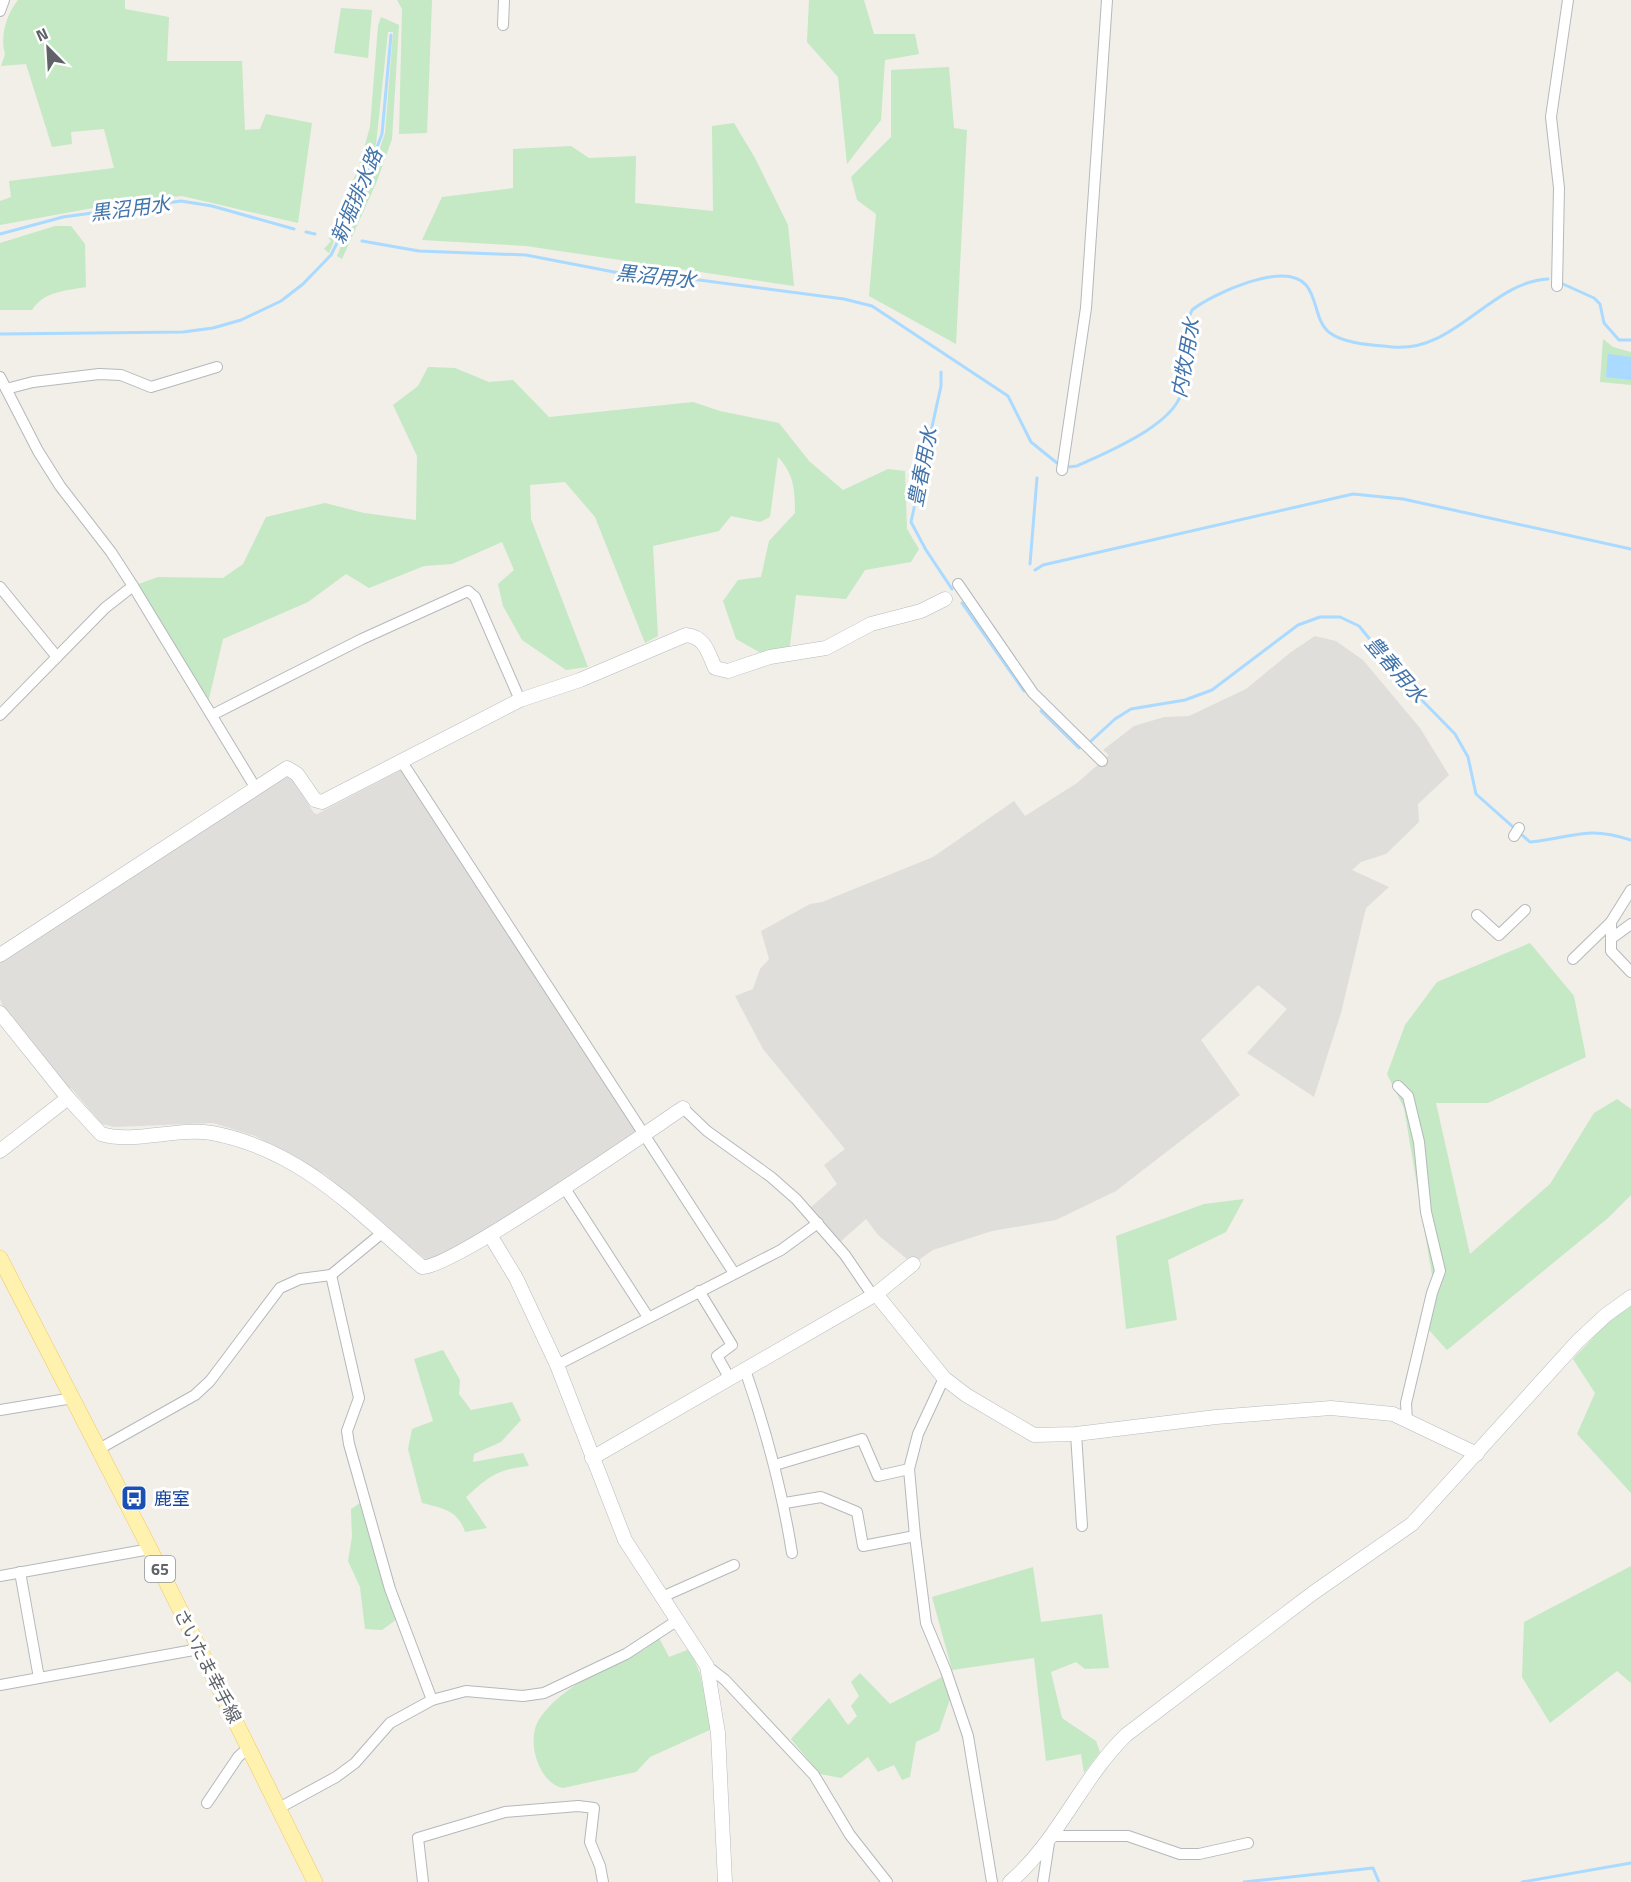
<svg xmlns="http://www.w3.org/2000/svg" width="1631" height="1882" font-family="'Titillium Web','Noto Sans JP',sans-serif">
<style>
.industrial{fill:#e0deda}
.green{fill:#c5e8c5}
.water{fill:#aadaff}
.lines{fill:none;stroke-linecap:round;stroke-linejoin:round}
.stream{stroke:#aadaff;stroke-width:3}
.street-casing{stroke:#b5b8bc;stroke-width:12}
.secondary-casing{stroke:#b6babf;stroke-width:15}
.primary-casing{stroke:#f2c960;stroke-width:16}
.street{stroke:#fff;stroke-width:10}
.secondary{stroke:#fff;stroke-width:14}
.primary{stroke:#fff2af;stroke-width:15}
.labels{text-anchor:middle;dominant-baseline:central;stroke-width:6;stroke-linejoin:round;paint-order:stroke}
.shield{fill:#fff;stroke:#8f9295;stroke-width:1.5}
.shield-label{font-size:16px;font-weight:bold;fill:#5f6368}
.transit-label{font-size:18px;fill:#164399;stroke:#fff;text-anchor:start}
.street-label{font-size:18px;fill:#5f6368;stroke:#fff}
.water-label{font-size:20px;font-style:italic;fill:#4174aa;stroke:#fff}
</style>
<rect width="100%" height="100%" fill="#f1efe8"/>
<!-- industrial -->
<g class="industrial">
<polygon points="1315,636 1336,641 1363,660 1420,728 1449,775 1418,804 1419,822 1386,854 1361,862 1352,870 1389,887 1366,908 1341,1013 1314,1097 1247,1053 1287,1009 1258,985 1201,1040 1240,1095 1116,1191 1056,1220 992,1231 933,1250 913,1264 878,1235 866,1219 839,1243 810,1208 837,1184 824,1165 845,1149 763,1049 735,996 753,989 760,969 769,959 761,931 810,904 822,902 933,857 1014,801 1025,816 1077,783 1109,755 1103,750 1134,726 1164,717 1189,716 1246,689 1291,652"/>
<polygon points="399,771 404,771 638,1133 499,1223 430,1262 410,1248 326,1175 255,1136 213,1123 114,1127 102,1124 71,1088 68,1088 3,1008 0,999 0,962 286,776 292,778 314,813 317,814"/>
</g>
<!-- green -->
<g class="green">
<path d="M18 0H125V9L169 17 167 61H242L245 130 260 129 266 114 312 123 298 223 182 196 126 202 0 225V201L11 197 9 181 114 168 104 129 71 132 72 144 52 147 26 64 1 66 5 54C0 36 6 15 18 0Z"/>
<polygon points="397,0 432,0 427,133 399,134 402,9"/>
<polygon points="809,0 864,0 874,34 915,34 919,54 885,60 881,120 847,164 838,77 807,42"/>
<polygon points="341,8 372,10 368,58 334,53"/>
<polygon points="381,17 399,25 392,139 377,181 342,259 337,256 372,172 385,133 393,32 388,32 376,144 329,253 324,249 331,241 329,239 358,169 370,127 378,26"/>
<polygon points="949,67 954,128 967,130 956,344 869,296 876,214 857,200 851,177 891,137 891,70"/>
<polygon points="734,123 755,158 788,225 794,286 526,246 422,240 442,197 513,188 513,149 571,146 589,158 636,156 635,203 713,211 712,126"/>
<path d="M55 226H71L85 244 86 287C65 291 44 291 32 310H0V243Z"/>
<polygon points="1603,339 1613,347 1631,352 1631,385 1600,382"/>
<path d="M428 367 455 368 489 382 513 380 549 417 693 402 720 411 779 423 809 461 843 490 888 469 905 471 907 529 919 549 911 562 865 570 846 599 796 595 789 654 759 652 736 639 723 601 738 580 761 577 769 541 795 513C795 490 794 474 778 457L770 517 760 522 731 516 719 531 653 546 658 636 645 643 595 517 565 482 530 485 531 519 588 667 566 670 522 640 503 606 498 584 514 570 502 542 452 564 424 566 369 588 346 574 308 602 223 639 207 707 133 586 158 577 223 578 243 564 266 517 325 503 364 513 416 520 417 456 393 405 418 386Z"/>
<polygon points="1530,943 1574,996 1586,1057 1488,1103 1436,1103 1470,1254 1550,1184 1594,1113 1617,1099 1631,1109 1631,1195 1608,1218 1447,1350 1428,1329 1434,1287 1404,1108 1387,1074 1405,1025 1437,982"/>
<polygon points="1244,1199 1226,1232 1168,1260 1177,1320 1126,1329 1116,1236 1204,1204"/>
<polygon points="1631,1306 1631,1493 1577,1434 1595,1393 1573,1359 1606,1324"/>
<path d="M443 1350 460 1380 459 1394 471 1410 512 1402 521 1420 501 1442 474 1454 473 1462 523 1453 529 1466C498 1469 489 1476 466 1497L487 1528 465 1532C458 1510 442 1508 422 1503L408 1449 412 1429 433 1421 414 1359Z"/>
<polygon points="360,1503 386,1595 397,1619 382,1630 365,1629 360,1587 348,1561 352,1537 351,1509"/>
<polygon points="1631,1566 1631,1683 1617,1671 1550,1723 1522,1677 1524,1622"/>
<polygon points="1033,1567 1041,1622 1102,1614 1109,1668 1085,1669 1076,1662 1051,1672 1062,1718 1096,1741 1100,1752 1084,1773 1081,1754 1046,1761 1034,1658 952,1670 932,1597"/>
<path d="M659 1638 669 1657 690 1649 700 1674 712 1729 650 1757 636 1772 563 1788C538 1783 525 1739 540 1718 550 1703 567 1690 582 1681 607 1665 637 1659 659 1638Z"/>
<polygon points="860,1673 890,1704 942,1677 950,1699 939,1731 916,1742 910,1777 902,1780 894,1765 878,1772 868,1757 841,1778 820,1774 791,1739 829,1698 848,1725 857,1716 851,1706 859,1696 851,1682"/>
</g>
<!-- water -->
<polygon class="water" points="1608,354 1631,357 1631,380 1606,377"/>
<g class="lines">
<!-- stream -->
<g class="stream">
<polyline points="306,232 315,234"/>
<polyline points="0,234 63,217 181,201 212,206 294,229"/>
<polyline points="362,241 419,251 526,255 640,277 684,278 844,299 872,306 1008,396 1031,442 1057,463"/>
<polyline points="1563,284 1594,298 1600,304 1604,323 1619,340 1631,340"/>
<polyline points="0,334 183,332 213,328 241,320 281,301 303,284 331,255 353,211 382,134 391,35"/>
<polyline points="941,372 941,386 911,522 926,550 952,589"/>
<path d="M1068 467 1077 466C1105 453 1180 423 1182 388 1184 363 1181 334 1192 310 1212 294 1285 260 1306 285 1318 299 1315 322 1330 333 1345 344 1374 345 1392 347 1455 353 1490 282 1548 279"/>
<polyline points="1030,564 1037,478"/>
<polyline points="1035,570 1043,565 1353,494 1403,499 1631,549"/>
<polyline points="962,603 1024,691"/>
<polyline points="1041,711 1079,748"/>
<path d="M1091 741 1115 719 1131 709 1185 700 1212 690 1298 625 1320 617H1340L1359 626 1410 688 1455 734 1468 757 1476 794 1530 842C1574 838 1585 825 1631 840"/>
<polyline points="1244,1882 1373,1868 1379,1882"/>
<polyline points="1522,1882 1631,1863"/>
</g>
<!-- street casing -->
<g class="street-casing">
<g id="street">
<polyline points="0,11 4,0"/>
<polyline points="503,25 504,0"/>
<polyline points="1557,286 1559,188 1551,117 1568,0"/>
<polyline points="0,377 38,451 60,486 111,552 133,586 255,787"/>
<polyline points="6,389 33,382 99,374 121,375 151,387 217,367"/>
<polyline points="1062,470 1086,308 1107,0"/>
<polyline points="958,584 1033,693 1102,761"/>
<polyline points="0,587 57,657"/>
<polyline points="0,715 105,608 133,586"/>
<polyline points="212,715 362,639 468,591 475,597 520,700"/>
<polyline points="402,762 734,1273"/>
<polyline points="1514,836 1519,828"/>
<polyline points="1631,890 1611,922 1611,951 1631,972"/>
<polyline points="1477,915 1499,935 1525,910"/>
<polyline points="1612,938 1631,924"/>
<polyline points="1573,959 1611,922"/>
<polyline points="1398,1086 1408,1096 1419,1142 1426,1212 1440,1271 1432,1293 1406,1403 1407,1421"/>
<polyline points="683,1108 707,1131 771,1177 796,1199 845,1255 873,1296"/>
<polyline points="564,1187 648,1317"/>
<polyline points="331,1275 359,1398 347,1431 349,1444 390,1589 432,1700"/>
<polyline points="699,1291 732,1345 717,1356 730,1379"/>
<polyline points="557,1365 781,1250 818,1223"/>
<path d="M745 1370C766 1430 782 1490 792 1553"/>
<polyline points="944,1378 918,1434 909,1469 915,1536 926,1623 946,1671 968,1736 992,1882"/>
<polyline points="0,1410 73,1398"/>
<polyline points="1076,1434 1082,1526"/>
<polyline points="99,1449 195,1395 210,1381 280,1288 300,1279 331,1275 382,1233"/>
<polyline points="775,1465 862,1439 878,1476 909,1469"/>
<polyline points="785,1503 821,1497 857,1512 863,1546 915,1536"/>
<polyline points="20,1572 39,1678"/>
<polyline points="0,1576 150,1549"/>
<polyline points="662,1597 734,1565"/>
<polyline points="707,1666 725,1680 814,1775 850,1835 887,1882"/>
<polyline points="0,1685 199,1649"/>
<polyline points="207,1803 238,1757 249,1747"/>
<polyline points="279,1808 336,1777 355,1763 390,1723 432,1700 466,1691 523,1696 544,1693 626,1654 678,1620"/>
<polyline points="423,1882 418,1838 505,1812 578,1806 594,1808 590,1842 600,1866 603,1882"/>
<polyline points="1043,1882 1050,1836 1128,1836 1180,1854 1199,1854 1248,1843"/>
</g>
</g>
<!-- secondary casing -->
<g class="secondary-casing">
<g id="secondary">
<path d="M0 955 287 768 297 774 315 800 322 802 520 700 580 680 686 635C705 637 708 652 715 668L728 671 770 657 826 648 871 624 921 611 945 599"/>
<path d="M0 1013 68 1098 101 1134C134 1144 177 1127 212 1133 302 1150 356 1211 422 1267 449 1270 647 1132 683 1108"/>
<polyline points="0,1151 68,1098"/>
<polyline points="490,1235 516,1278 557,1365 625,1540 707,1666 718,1733 725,1882"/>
<polyline points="876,1294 944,1378 966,1395 1034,1435 1076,1434 1216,1417 1331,1408 1393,1414 1477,1454"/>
<polyline points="592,1458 876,1294 913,1264"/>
<path d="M1010 1882C1058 1841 1081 1779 1126 1735L1313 1593 1412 1524 1578 1341 1606 1315 1631 1297"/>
</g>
</g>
<!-- primary casing -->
<g class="primary-casing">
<polyline id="primary" points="0,1258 150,1549 315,1882"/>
</g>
<!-- street -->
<use href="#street" class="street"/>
<!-- secondary -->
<use href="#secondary" class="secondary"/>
<!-- primary -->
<use href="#primary" class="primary"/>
</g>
<!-- icons -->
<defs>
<g id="bus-square" transform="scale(1.35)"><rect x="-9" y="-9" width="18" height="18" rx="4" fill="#1a4fb4" stroke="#fff"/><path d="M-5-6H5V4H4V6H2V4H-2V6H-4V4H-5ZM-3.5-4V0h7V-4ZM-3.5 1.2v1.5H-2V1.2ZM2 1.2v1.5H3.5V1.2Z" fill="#fff"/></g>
</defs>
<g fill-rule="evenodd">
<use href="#bus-square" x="134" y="1498"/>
</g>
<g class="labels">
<!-- shield labels -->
<rect class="shield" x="145" y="1556" width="30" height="26" rx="4.5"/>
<g class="shield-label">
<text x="160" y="1569">65</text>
</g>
<!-- transit labels -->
<g class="transit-label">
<text x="154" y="1498">鹿室</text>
</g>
<!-- street labels -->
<g class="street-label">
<text transform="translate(208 1666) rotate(63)">さいたま幸手線</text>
</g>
<!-- water labels -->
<g class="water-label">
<text transform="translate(356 196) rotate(-67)">新堀排水路</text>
<text transform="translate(130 208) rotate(-7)">黒沼用水</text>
<text transform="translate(656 276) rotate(6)">黒沼用水</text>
<text transform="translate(1185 358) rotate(-80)">内牧用水</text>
<text transform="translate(922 467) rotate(-79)">豊春用水</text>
<text transform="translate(1396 669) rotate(49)">豊春用水</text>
</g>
</g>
<!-- north arrow -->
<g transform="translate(48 48) rotate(336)" stroke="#ffffff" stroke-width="4.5" paint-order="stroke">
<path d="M0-4.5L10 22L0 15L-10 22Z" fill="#5f6368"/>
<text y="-9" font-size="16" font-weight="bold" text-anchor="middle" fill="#5f6368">N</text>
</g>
</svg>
